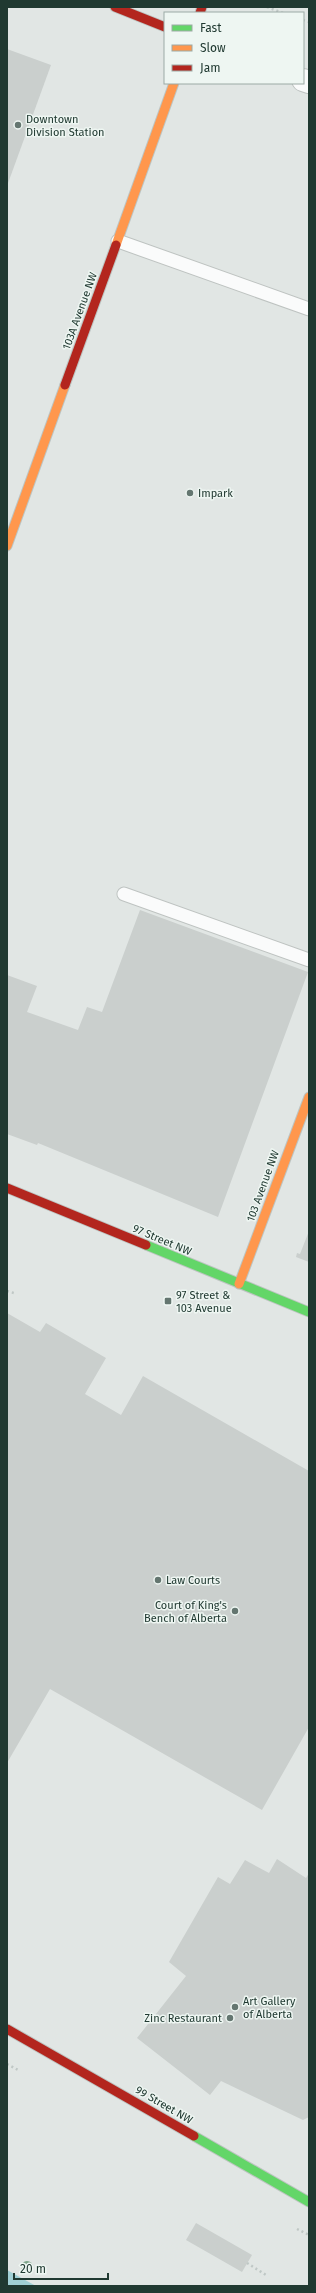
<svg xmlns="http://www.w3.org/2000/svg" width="316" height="2293" font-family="'Fira Sans',sans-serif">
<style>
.water{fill:#a1d0d5}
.building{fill:#cacfcd}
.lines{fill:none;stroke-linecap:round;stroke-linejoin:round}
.lane-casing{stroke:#bec3c1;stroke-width:15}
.street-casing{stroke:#bec3c1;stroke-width:24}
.fast-casing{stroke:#bdc4c1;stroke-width:11}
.slow-casing{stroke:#bdc4c1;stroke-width:11}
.jam-casing{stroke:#bdc4c1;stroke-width:11}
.path{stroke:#bfc7c5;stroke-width:2.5;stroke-dasharray:2 3;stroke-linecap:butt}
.lane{stroke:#fafbfb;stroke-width:13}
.street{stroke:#fafbfb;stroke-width:22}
.fast{stroke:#63d668;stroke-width:9}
.slow{stroke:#ff974d;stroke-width:9}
.jam{stroke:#b3261e;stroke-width:9}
.tree{fill:#7da48a}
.poi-dot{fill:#647670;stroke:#eef6f2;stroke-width:1.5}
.labels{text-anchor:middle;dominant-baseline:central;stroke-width:3;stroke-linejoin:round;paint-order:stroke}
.poi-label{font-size:11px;fill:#203931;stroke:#eef6f2;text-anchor:start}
.street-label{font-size:11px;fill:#203931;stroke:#eef6f2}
</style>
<rect width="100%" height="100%" fill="#e1e6e4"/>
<!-- water -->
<polygon class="water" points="7,2270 36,2286 7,2286"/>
<!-- building -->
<g class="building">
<polygon points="7,49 51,65 7,186"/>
<polygon points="140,910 308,972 218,1217 38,1143 37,1145 7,1134 7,975 37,986 27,1012 78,1030 87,1007 102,1012"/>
<polygon points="309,1231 309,1262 296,1257 297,1253 300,1254"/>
<polygon points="7,1313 40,1332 46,1323 106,1358 85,1394 121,1415 143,1376 309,1471 309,1727 262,1810 50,1689 7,1763"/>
<polygon points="277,1859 306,1878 309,1873 309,2117 303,2120 221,2081 210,2095 137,2038 186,1976 169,1962 218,1877 230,1884 245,1860 269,1873"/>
<polygon points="196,2223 252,2255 242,2272 186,2240"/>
</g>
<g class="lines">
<!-- lane casing -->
<g class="lane-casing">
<g id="lane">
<polyline points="118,241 309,309"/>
<polyline points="124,894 309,960"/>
</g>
</g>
<!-- street casing -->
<g class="street-casing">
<polyline id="street" points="303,80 309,82"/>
</g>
<!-- fast casing -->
<g class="fast-casing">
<g id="fast">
<polyline points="146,1245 309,1312"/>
<polyline points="194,2136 309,2202"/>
</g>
</g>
<!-- slow casing -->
<g class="slow-casing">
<g id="slow">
<polyline points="116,245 174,83"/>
<polyline points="7,546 65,385"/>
<polyline points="239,1284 309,1097"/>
</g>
</g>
<!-- jam casing -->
<g class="jam-casing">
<g id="jam">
<polyline points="115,7 165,27"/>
<polyline points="200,13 202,7"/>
<polyline points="65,385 116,245"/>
<polyline points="7,1188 146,1245"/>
<polyline points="7,2029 194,2136"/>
</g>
</g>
<!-- path -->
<g class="path">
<polyline points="267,7 283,13"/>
<polyline points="303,20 309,22"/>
<polyline points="7,1291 14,1293"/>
<polyline points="7,2064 20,2071"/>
<polyline points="297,2229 309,2235"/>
<polyline points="247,2263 266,2275"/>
</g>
<!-- lane -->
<use href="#lane" class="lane"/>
<!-- street -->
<use href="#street" class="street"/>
<!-- fast -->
<use href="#fast" class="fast"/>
<!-- slow -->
<use href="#slow" class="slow"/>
<!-- jam -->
<use href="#jam" class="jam"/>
</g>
<!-- trees -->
<circle class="tree" cx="27" cy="2267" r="6"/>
<!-- markers -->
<g class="poi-dot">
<circle cx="18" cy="125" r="4"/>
<circle cx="190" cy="493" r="4"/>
<rect x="164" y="1297" width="8" height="8" rx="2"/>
<circle cx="158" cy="1580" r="4"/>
<circle cx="235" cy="1611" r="4"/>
<circle cx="235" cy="2007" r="4"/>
<circle cx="230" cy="2018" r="4"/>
</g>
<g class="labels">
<!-- poi labels -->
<g class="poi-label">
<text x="26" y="119">Downtown<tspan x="26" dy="13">Division Station</tspan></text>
<text x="198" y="493">Impark</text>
<text x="176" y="1295">97 Street &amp;<tspan x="176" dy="13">103 Avenue</tspan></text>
<text x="166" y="1580">Law Courts</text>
<text x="227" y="1605" text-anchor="end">Court of King's<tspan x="227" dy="13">Bench of Alberta</tspan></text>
<text x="243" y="2001">Art Gallery<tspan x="243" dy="13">of Alberta</tspan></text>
<text x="222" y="2018" text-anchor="end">Zinc Restaurant</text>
</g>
<!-- street labels -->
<g class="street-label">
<text transform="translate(80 311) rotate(-70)">103A Avenue NW</text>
<text transform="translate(263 1186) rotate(-70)">103 Avenue NW</text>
<text transform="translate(162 1240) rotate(23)">97 Street NW</text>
<text transform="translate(164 2105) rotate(30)">99 Street NW</text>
</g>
</g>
<!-- border -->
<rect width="316" height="2293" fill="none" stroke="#203931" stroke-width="16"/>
<!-- legend -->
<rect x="164" y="12" width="140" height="72" fill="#eef6f2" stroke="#9caaa5"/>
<rect x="172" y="25" width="20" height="6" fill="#63d668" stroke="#9caaa5"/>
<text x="200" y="32" font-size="12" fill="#203931">Fast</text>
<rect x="172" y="45" width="20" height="6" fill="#ff974d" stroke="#9caaa5"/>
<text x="200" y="52" font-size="12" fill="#203931">Slow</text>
<rect x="172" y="65" width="20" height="6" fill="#b3261e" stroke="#9caaa5"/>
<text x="200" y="72" font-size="12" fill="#203931">Jam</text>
<!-- scale -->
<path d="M14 2273v6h94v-6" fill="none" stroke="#203931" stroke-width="2"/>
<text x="20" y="2273" font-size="12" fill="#203931" stroke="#eef6f2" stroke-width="3" paint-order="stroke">20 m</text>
</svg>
